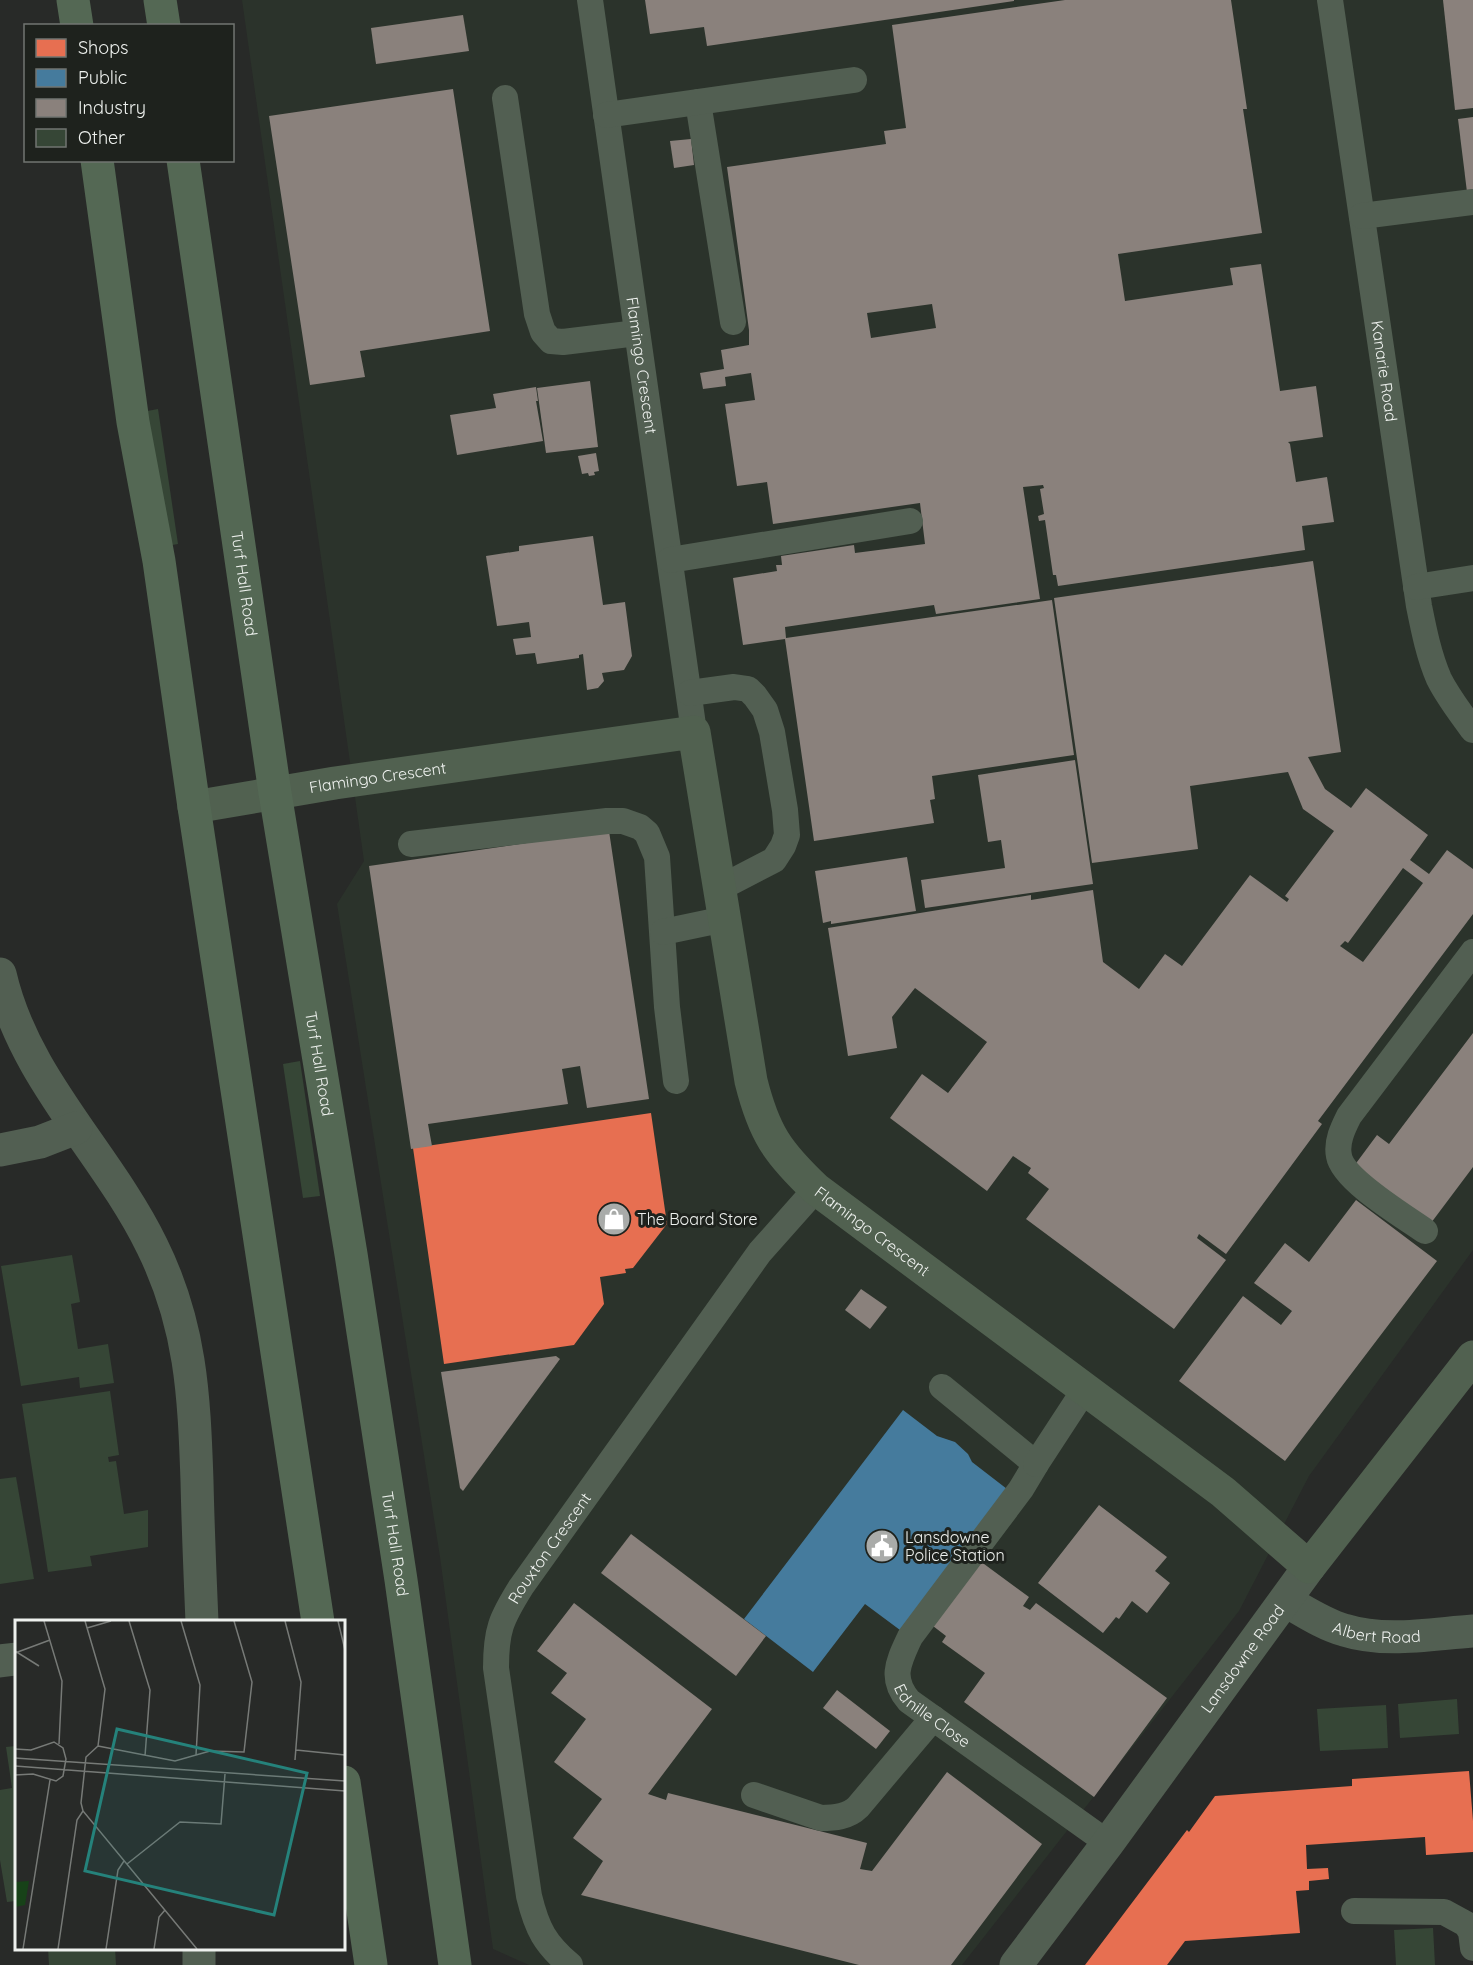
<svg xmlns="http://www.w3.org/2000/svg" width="1473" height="1965" font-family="Quicksand,sans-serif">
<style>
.built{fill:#2b332b}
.shops{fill:#e76f51}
.public{fill:#457b9d}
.industry{fill:#8a817c;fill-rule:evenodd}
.building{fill:#364636}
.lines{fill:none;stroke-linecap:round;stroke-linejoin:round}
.lane{stroke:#525f52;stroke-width:26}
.street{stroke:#525f52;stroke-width:33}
.secondary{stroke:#516150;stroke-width:33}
.primary{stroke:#546854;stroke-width:33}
.labels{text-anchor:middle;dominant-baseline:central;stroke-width:6;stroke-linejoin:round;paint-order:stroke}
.street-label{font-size:16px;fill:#eef1ee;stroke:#1e221d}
.poi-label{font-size:16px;fill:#eef1ee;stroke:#1e221d;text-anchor:start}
.inset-road{fill:none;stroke:#777a77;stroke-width:1.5}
.view{fill:#25827b;fill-opacity:0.15;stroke:#25827b;stroke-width:3}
.inset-edge{fill:none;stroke:#eef1ee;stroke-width:3}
</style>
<rect width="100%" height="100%" fill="#282a28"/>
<!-- built -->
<polygon class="built" points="242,0 1473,0 1473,1250 1309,1476 1239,1611 962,1965 529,1965 493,1949 440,1557 337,904 364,861"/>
<!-- shops -->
<g class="shops">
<polygon points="651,1113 667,1224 633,1268 625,1269 626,1273 600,1277 604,1304 574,1345 444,1364 413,1148"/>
<polygon points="1469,1771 1473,1821 1473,1852 1426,1855 1425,1837 1306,1845 1307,1869 1328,1868 1329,1879 1309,1881 1309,1890 1296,1891 1300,1933 1185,1941 1167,1965 1085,1965 1187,1830 1189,1832 1215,1796 1352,1786 1352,1779"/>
</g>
<!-- public -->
<polygon class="public" points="903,1410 937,1436 955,1442 968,1454 972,1462 1007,1489 900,1630 865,1604 813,1672 744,1619"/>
<!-- industry -->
<g class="industry">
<polygon points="645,0 1014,0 1014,1 707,46 704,27 650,34"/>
<path d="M1065 0H1231L1247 109H1243L1262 233 1118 254 1125 301 1233 285 1230 268 1261 264 1280 391 1316 386 1323 437 1288 442 1290 444 1296 482 1327 477 1334 522 1302 526 1305 550 1058 586 1056 575H1053L1045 520 1039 521 1038 516 1044 514 1040 489 1044 488 1043 485 1023 487 1040 599 936 614 934 605 785 627 786 638 1052 600 1074 755 932 776 935 799 930 800 934 823 814 841 785 639 743 645 733 578 777 571 776 565H782L781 556 854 545 855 553 925 544 920 503 773 524 767 482 737 486 725 404 755 400 751 373 725 377 726 386 703 389 700 373 724 369 721 350 749 345V330L727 167 886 144 884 131 906 128 892 25ZM932 304 936 328 871 338 867 313Z"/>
<polygon points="1443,0 1473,0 1473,108 1455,110"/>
<polygon points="463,15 469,51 376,64 371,28"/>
<polygon points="453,89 490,331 360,351 365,377 310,385 269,116"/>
<polygon points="1473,117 1473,191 1467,192 1458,119"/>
<polygon points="691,139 694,165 674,168 670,141"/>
<polygon points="590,381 598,447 546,453 537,388"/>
<polygon points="536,387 538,401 536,401 543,441 457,455 450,415 496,408 493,394"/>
<polygon points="596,453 599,471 594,472 595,475 589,476 588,473 582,474 578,456"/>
<polygon points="593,536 603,605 625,602 632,656 624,670 602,673 604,681 598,688 587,690 583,654 579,655 579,658 537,664 535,653 516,655 513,639 531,637 529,622 497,626 486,556 519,551 519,546"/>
<path d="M1313 561 1341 752 1308 757 1325 789 1351 808 1366 788 1428 835 1410 860 1429 874 1447 850 1473 869V914L1318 1121 1322 1124 1226 1254 1199 1234 1197 1238 1226 1260 1174 1329 1026 1219 1049 1189 1028 1173 1031 1168 1013 1156 987 1191 890 1118 922 1074 948 1093 987 1042 915 988 892 1017 897 1048 848 1056 828 928 1031 895V900L1093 890 1103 962 1139 989 1165 954 1182 966 1250 875 1287 902 1289 899 1285 896 1334 831 1303 809 1288 772 1190 786 1198 849 1092 863 1054 598ZM1403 868 1423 883 1363 962 1340 946 1345 941 1348 943Z"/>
<polygon points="1075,760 1093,884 925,908 921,880 1005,868 1001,840 988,842 978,775"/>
<polygon points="609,831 649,1099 587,1108 580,1066 562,1069 568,1104 428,1124 432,1146 411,1149 369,866"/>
<polygon points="907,857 916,911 831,924 831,921 823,923 815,871"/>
<polygon points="1473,1033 1473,1167 1431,1223 1354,1166 1377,1135 1389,1144"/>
<polygon points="1356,1200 1437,1261 1285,1461 1179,1381 1243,1296 1281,1325 1292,1311 1254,1283 1285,1243 1309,1262"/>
<polygon points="861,1289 887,1307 870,1329 845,1310"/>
<polygon points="556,1356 560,1359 463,1491 460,1488 441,1372"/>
<polygon points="1099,1505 1167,1557 1155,1571 1170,1583 1147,1613 1132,1601 1119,1619 1116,1617 1103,1633 1038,1583"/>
<polygon points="631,1534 766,1636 736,1676 601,1573"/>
<polygon points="980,1561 1029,1597 1023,1606 1030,1610 1036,1603 1167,1698 1094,1797 964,1702 985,1673 942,1642 946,1636 933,1626"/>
<polygon points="574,1603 712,1709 648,1794 666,1800 668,1793 867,1843 860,1869 872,1871 947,1772 1042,1844 951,1965 859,1965 581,1895 603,1861 573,1838 602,1799 554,1762 586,1719 551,1693 567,1673 537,1651"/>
<polygon points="837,1690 890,1731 876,1749 823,1708"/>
</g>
<!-- building -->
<g class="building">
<polygon points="158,409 178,544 161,547 142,412"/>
<polygon points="300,1061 320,1196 303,1198 283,1064"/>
<polygon points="72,1255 80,1302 71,1304 78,1349 108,1344 114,1383 80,1388 79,1377 21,1386 1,1266"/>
<polygon points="110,1391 119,1455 108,1457 109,1462 116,1461 124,1514 148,1510 148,1547 90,1556 92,1566 48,1572 22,1404"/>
<polygon points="16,1477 34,1579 0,1584 0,1479"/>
<polygon points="1457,1699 1459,1734 1400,1738 1398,1704"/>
<polygon points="1386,1705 1388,1748 1320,1751 1317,1709"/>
<polygon points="16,1746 16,1901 7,1902 0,1860 0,1790 12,1788 6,1747"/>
<polygon points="1433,1928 1435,1965 1396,1965 1394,1930"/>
<polygon points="48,1948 115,1948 116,1965 49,1965"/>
</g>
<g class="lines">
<!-- lane -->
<g class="lane">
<path id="s1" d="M590 0 694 732"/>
<path id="s2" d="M1330 0 1419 606C1424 631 1429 656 1439 679 1448 697 1461 714 1473 730"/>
<polyline points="505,98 537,314 543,332 551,341 563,342 637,333"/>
<polyline points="698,102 733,322"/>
<polyline points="606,115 854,80"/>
<polyline points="1362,216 1473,202"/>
<polyline points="670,560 910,521"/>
<polyline points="1416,587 1473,578"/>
<polyline points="690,693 734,687 748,689 755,696 765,710 772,732 785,810 787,835 783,846 774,860 720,888"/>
<polyline points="411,844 607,821 623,821 640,827 647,833 657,857 667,1007 676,1081"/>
<polyline points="663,932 725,919"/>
<path d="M1425 1231C1404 1216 1343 1180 1339 1156 1336 1142 1343 1128 1349 1116L1473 952"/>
<path id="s3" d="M942 1387 1036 1464 1021 1489 910 1637C899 1661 889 1678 909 1701L1108 1843"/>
<polyline points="1036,1464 1085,1389"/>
<path d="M754 1795 821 1818C834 1818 848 1817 858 1807L933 1718"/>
<polyline points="1354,1911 1444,1912 1466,1924 1471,1932 1473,1948"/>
<path id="s4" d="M570 1965C545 1944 537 1929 529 1896L496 1668C496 1630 501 1619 521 1587L760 1252 816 1189"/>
</g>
<!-- street -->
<g class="street">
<path d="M0 974C24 1079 106 1152 152 1246 191 1325 194 1394 197 1481 198 1528 200 1575 202 1622"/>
<polyline points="0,1150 40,1142 76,1128"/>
<path id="s5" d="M1286 1601C1304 1611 1323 1624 1344 1630 1385 1643 1431 1634 1473 1631"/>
<polyline points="0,1661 16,1659"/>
<polyline points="199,1965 199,1948"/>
<path id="s6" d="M1016 1965 1108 1843 1309 1567"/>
</g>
<!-- secondary -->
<path class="secondary" id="s7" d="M194 807 335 783 694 732 751 1081C764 1133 777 1152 816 1189L1223 1492 1309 1567 1473 1357"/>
<!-- primary -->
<g class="primary">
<polyline points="73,0 77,26"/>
<polyline points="160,0 164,26"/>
<polyline points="97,160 133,422 159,561 194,807 318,1622"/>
<path id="s8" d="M183 160 275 793 351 1254 401 1580 455 1965"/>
<polyline points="344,1782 371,1965"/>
</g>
</g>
<!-- icons -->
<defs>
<g id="shop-disc" transform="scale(1.725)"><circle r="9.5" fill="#a9aba9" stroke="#1e221d"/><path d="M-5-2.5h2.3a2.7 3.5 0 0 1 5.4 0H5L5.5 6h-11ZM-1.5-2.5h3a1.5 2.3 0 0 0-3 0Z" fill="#fff"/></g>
<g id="civic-disc" transform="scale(1.725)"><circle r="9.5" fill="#a9aba9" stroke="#1e221d"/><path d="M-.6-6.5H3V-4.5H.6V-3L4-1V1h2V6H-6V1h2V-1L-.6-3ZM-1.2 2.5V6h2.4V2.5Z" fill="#fff"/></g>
</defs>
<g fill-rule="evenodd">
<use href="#shop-disc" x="614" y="1219"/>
<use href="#civic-disc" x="882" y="1546"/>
</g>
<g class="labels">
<!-- street labels -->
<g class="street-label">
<text stroke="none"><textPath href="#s1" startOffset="369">Flamingo Crescent</textPath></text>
<text stroke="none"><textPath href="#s2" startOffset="375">Kanarie Road</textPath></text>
<text stroke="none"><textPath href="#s8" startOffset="428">Turf Hall Road</textPath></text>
<text stroke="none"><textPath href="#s7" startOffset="186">Flamingo Crescent</textPath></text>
<text stroke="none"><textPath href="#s8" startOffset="914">Turf Hall Road</textPath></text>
<text stroke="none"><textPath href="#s7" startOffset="1058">Flamingo Crescent</textPath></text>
<text stroke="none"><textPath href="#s8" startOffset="1400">Turf Hall Road</textPath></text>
<text stroke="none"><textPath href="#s4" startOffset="447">Rouxton Crescent</textPath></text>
<text stroke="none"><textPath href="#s5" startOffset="98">Albert Road</textPath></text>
<text stroke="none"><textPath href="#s6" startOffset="381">Lansdowne Road</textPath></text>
<text stroke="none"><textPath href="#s3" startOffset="432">Ednille Close</textPath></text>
</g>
<!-- poi labels -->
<g class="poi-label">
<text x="637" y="1219">The Board Store</text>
<text x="905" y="1537">Lansdowne<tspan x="905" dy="18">Police Station</tspan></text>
</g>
</g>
<!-- overview -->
<g transform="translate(15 1620)">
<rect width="330" height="330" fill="#282a28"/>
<path d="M14 261 10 285 0 287V262Z" fill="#174218"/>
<path class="inset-road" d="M29 1 47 61 44 124M70 1 90 69 83 126M114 1 135 70 130 136M166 1 185 65 181 135M270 1 286 62 280 140M323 1 330 30M72 8 96 1M0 31 24 46M0 33 35 20M83 126 160 141 195 131 229 132 237 62 219 1M83 126 71 137 66 183 68 191 182 329M0 129 16 130 39 122 48 128 51 139 48 156 41 161 18 154 0 155M281 130 330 135M0 138 330 161M0 146 330 171M112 244 165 202 206 204 210 154M8 329 35 160M43 329 62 200 68 191M91 329 103 250 109 241M139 329 144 297 150 290"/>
<path class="view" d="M102 109 292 153 259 295 70 251Z"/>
<rect width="330" height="330" class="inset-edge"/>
</g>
<!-- legend -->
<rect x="24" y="24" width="210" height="138" fill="#1e221d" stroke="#717571" stroke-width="1.5"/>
<rect x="36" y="39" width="30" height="18" fill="#e76f51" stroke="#717571" stroke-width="1.5"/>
<text x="78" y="54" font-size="18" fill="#eef1ee">Shops</text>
<rect x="36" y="69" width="30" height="18" fill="#457b9d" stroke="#717571" stroke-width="1.5"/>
<text x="78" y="84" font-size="18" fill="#eef1ee">Public</text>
<rect x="36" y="99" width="30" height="18" fill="#8a817c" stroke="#717571" stroke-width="1.5"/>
<text x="78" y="114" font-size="18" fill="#eef1ee">Industry</text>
<rect x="36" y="129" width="30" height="18" fill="#364636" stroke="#717571" stroke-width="1.5"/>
<text x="78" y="144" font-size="18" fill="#eef1ee">Other</text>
</svg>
